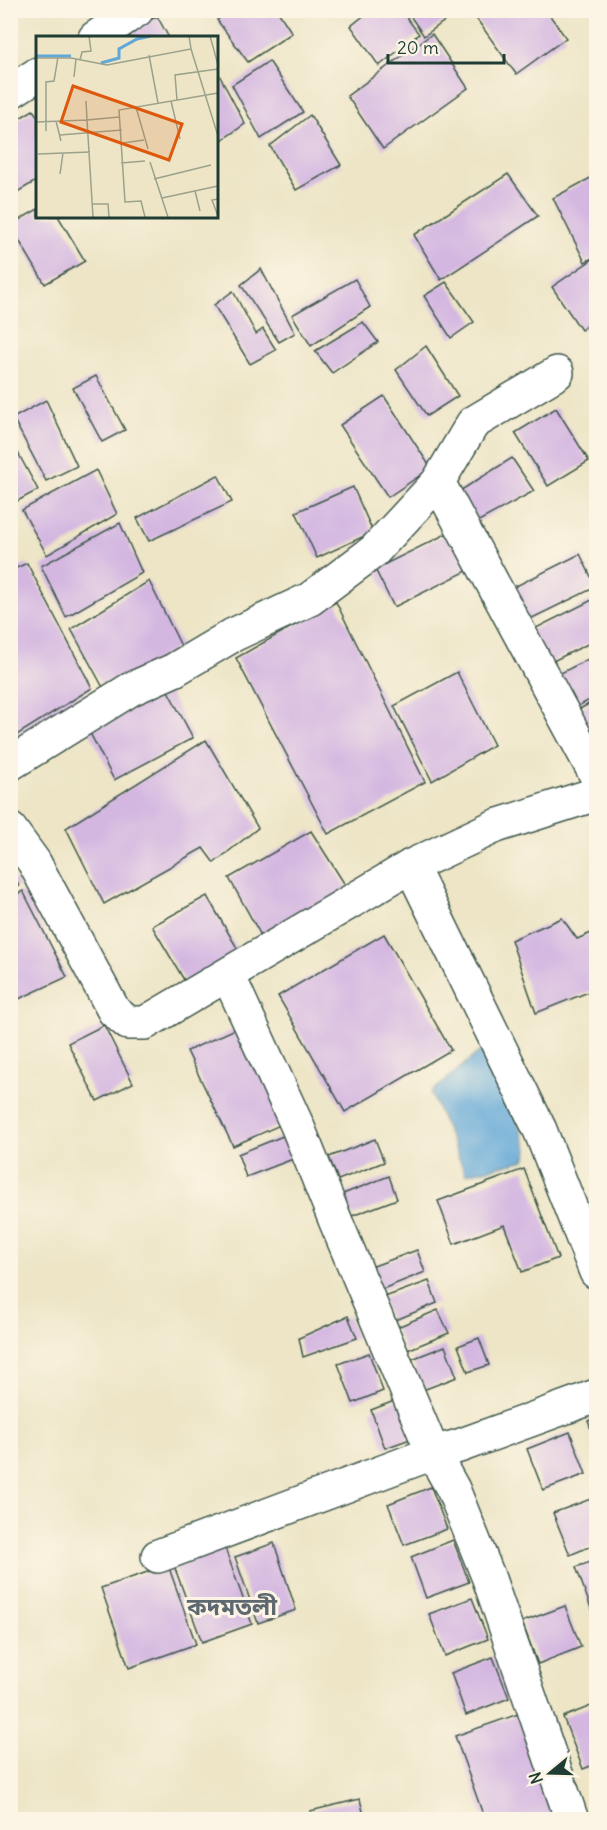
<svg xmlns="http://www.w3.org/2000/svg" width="607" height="1830" font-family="Delius,'Noto Sans Bengali',sans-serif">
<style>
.water{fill:#61a7d7;stroke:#407286;stroke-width:1.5}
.building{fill:#d4b7e1}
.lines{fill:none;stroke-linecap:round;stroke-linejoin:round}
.minor-casing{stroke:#3e564a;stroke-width:36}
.minor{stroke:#fff;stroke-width:33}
.labels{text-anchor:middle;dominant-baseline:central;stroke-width:6;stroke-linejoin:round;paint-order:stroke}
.district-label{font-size:24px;font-weight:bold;fill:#5e6871;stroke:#fcf5e5}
.inset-river{fill:none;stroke:#61a7d7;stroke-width:3}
.inset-road{fill:none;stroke:#9ba28c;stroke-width:1.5}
.view{fill:#de580e;fill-opacity:0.15;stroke:#de580e;stroke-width:3}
.inset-edge{fill:none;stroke:#1f3d34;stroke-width:3}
</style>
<rect width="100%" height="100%" fill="#fcf5e5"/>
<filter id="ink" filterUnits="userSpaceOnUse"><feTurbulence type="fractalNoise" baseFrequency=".0167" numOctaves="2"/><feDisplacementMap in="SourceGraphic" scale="12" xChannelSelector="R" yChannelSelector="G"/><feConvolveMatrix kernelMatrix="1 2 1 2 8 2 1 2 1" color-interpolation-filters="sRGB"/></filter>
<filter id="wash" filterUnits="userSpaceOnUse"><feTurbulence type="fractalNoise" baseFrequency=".008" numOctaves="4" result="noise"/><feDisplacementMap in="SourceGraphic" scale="24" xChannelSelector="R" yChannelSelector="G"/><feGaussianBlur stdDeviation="1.35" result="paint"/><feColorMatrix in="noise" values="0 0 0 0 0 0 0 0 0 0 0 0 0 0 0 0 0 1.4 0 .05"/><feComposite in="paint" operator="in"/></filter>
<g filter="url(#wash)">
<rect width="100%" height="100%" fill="#ede5c6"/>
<!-- water -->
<polygon class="water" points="479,1052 487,1056 498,1068 528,1150 525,1160 466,1174 431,1093"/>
<g id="blocks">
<!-- building -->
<g class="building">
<polygon points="232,10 277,10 292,33 248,62 217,20"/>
<polygon points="371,10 401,10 419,34 379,66 351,26"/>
<polygon points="406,10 451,10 454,14 424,36"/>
<polygon points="479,10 546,10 566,38 516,74 473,14"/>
<polygon points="157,16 169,38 131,38 128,33"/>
<polygon points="432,34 468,88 383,149 347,96"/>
<polygon points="269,61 303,112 261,139 232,85"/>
<polygon points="216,69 245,124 216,144"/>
<polygon points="33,110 38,117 38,180 10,196 10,124"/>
<polygon points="310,115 341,165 296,190 270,146"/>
<polygon points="508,174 538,216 441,280 414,235"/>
<polygon points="596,175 596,256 585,262 553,198"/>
<polygon points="38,209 38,216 58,216 85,261 45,284 10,225"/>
<polygon points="596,257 596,319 581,330 552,287"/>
<polygon points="261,269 295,333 279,342 241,285"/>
<polygon points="355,279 370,307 311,346 292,315"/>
<polygon points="446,282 474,322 451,338 424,296"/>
<polygon points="233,291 256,334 263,329 276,350 250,364 214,305"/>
<polygon points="363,322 378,342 332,373 315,351"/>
<polygon points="426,346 458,396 427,416 396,370"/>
<polygon points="96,376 125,430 102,442 73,388"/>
<polygon points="384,396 431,468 388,497 340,425"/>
<polygon points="46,400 77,466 46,481 13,418"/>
<polygon points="556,408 589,461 548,486 515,433"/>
<polygon points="10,438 38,490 10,505"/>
<polygon points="512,458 534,491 466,528 447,499"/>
<polygon points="96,470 117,514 47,555 22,510"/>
<polygon points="218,475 232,502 149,541 137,518"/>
<polygon points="353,487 373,532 317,558 296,512"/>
<polygon points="120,523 142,573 66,617 41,566"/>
<polygon points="452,531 471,569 394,607 375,569"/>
<polygon points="580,554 596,587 522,623 506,591"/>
<polygon points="27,563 92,688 12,738 10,571"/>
<polygon points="149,581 181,646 105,691 71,629"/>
<polygon points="596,598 596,640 547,664 530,631"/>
<polygon points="336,602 425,782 328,834 236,658"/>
<polygon points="596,655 596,697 572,709 555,676"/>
<polygon points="457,672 494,745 432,781 394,706"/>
<polygon points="167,689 193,738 114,780 89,731"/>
<polygon points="596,700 596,742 576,711"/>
<polygon points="206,740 258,828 214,863 203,848 104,904 66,828"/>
<polygon points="311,831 349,891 263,939 229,878"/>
<polygon points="10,870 19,886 10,891"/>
<polygon points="23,891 67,977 10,1003 10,898"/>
<polygon points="207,896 240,953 187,985 152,926"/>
<polygon points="562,918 577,939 596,931 596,989 536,1013 511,940"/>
<polygon points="384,934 451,1050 345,1112 278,996"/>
<polygon points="104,1025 133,1083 97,1101 68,1043"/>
<polygon points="242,1026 287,1122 233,1146 187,1051"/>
<polygon points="283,1136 293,1159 246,1177 238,1154"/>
<polygon points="375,1139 384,1162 338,1180 329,1157"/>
<polygon points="524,1169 558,1258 522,1272 504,1225 454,1244 438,1201"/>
<polygon points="389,1176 397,1199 352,1216 343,1194"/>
<polygon points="417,1250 425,1272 380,1290 371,1267"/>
<polygon points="429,1281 437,1303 391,1322 382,1298"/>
<polygon points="438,1310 449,1333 405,1351 395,1328"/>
<polygon points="348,1316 357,1338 303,1357 299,1338"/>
<polygon points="479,1338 489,1365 468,1372 458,1346"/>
<polygon points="445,1346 457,1377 423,1390 412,1359"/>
<polygon points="369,1353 383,1391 353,1403 338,1364"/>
<polygon points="402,1398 416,1437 385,1448 371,1410"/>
<polygon points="596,1418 596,1443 588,1421"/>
<polygon points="570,1432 586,1474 543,1490 527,1449"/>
<polygon points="431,1487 447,1529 404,1545 388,1504"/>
<polygon points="596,1497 596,1544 570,1555 553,1513"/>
<polygon points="453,1540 469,1582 426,1598 411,1557"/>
<polygon points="274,1543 296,1610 258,1623 235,1557"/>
<polygon points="224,1545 252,1624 202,1642 173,1563"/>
<polygon points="596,1560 596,1622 576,1567"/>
<polygon points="168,1565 196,1644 129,1668 101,1588"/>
<polygon points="472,1598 488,1639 445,1656 429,1614"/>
<polygon points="565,1606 581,1647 538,1664 522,1622"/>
<polygon points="493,1657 509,1698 466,1715 451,1673"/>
<polygon points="596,1704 596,1764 583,1769 563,1717"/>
<polygon points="524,1712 563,1820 485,1820 455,1736"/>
<polygon points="360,1799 365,1820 312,1820 310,1811"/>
</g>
</g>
</g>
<g filter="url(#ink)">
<use href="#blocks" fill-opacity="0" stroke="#3e564a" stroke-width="1.5"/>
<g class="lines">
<!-- minor casing -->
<g class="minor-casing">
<g id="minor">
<polyline points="95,38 137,10"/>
<polyline points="10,92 38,74"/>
<polyline points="438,482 596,775"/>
<polyline points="10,764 131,689 174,670 233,635 310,599 374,551 438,482 473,423 557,373"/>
<polyline points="10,829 34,862 114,1011 128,1023 145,1023 411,866 496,826 596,794"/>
<polyline points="411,866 540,1130 596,1272"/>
<polyline points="228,975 297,1125 336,1222 433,1453 459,1446 596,1396"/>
<polyline points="158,1556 433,1453 453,1489 488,1576 572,1820"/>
</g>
</g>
<!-- minor -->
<use href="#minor" class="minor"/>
</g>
</g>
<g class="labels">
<!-- district labels -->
<g class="district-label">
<text x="232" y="1606">কদমতলী</text>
</g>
</g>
<!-- overview -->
<g transform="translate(36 36)">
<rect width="182" height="182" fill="#ede5c6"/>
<path class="inset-river" d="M0 20H35M65 27 83 22V13L101 3 115 0"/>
<path class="inset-road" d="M174 0 182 29M155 13 182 100M113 19 122 67M0 22H35L71 29 155 13 153 0M44 24 46 16 55 15 53 0M38 41 40 23M141 64 139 39 182 33M135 65 144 103M100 71 112 113M20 85 25 105M0 86 51 84 50 65M10 95V46L18 45 22 21M24 99 86 94M87 107 108 104M2 118 54 116M114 126 132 181M85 127 109 125M24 138 27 117M118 143 175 129M159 155 164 175M126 162 182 150M182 163 176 164 182 180M56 168H72L73 181M57 181 51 84 83 81M109 181 105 165 89 166 83 74 182 57"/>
<path class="view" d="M37 50 146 88 133 124 25 86Z"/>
<rect width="182" height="182" class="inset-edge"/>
</g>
<!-- margin -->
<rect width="607" height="1830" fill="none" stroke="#fcf5e5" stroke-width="36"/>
<!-- north arrow -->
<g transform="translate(550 1773) rotate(251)" stroke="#fcf5e5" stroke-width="4.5" paint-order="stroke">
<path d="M0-4.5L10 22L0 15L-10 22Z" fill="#1f3d34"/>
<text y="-9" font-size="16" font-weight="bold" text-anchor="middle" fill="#1f3d34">N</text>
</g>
<!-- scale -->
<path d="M388 54v9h116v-9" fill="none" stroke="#1f3d34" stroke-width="3"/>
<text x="397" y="54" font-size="18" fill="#1f3d34" stroke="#fcf5e5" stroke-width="4.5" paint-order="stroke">20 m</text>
</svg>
